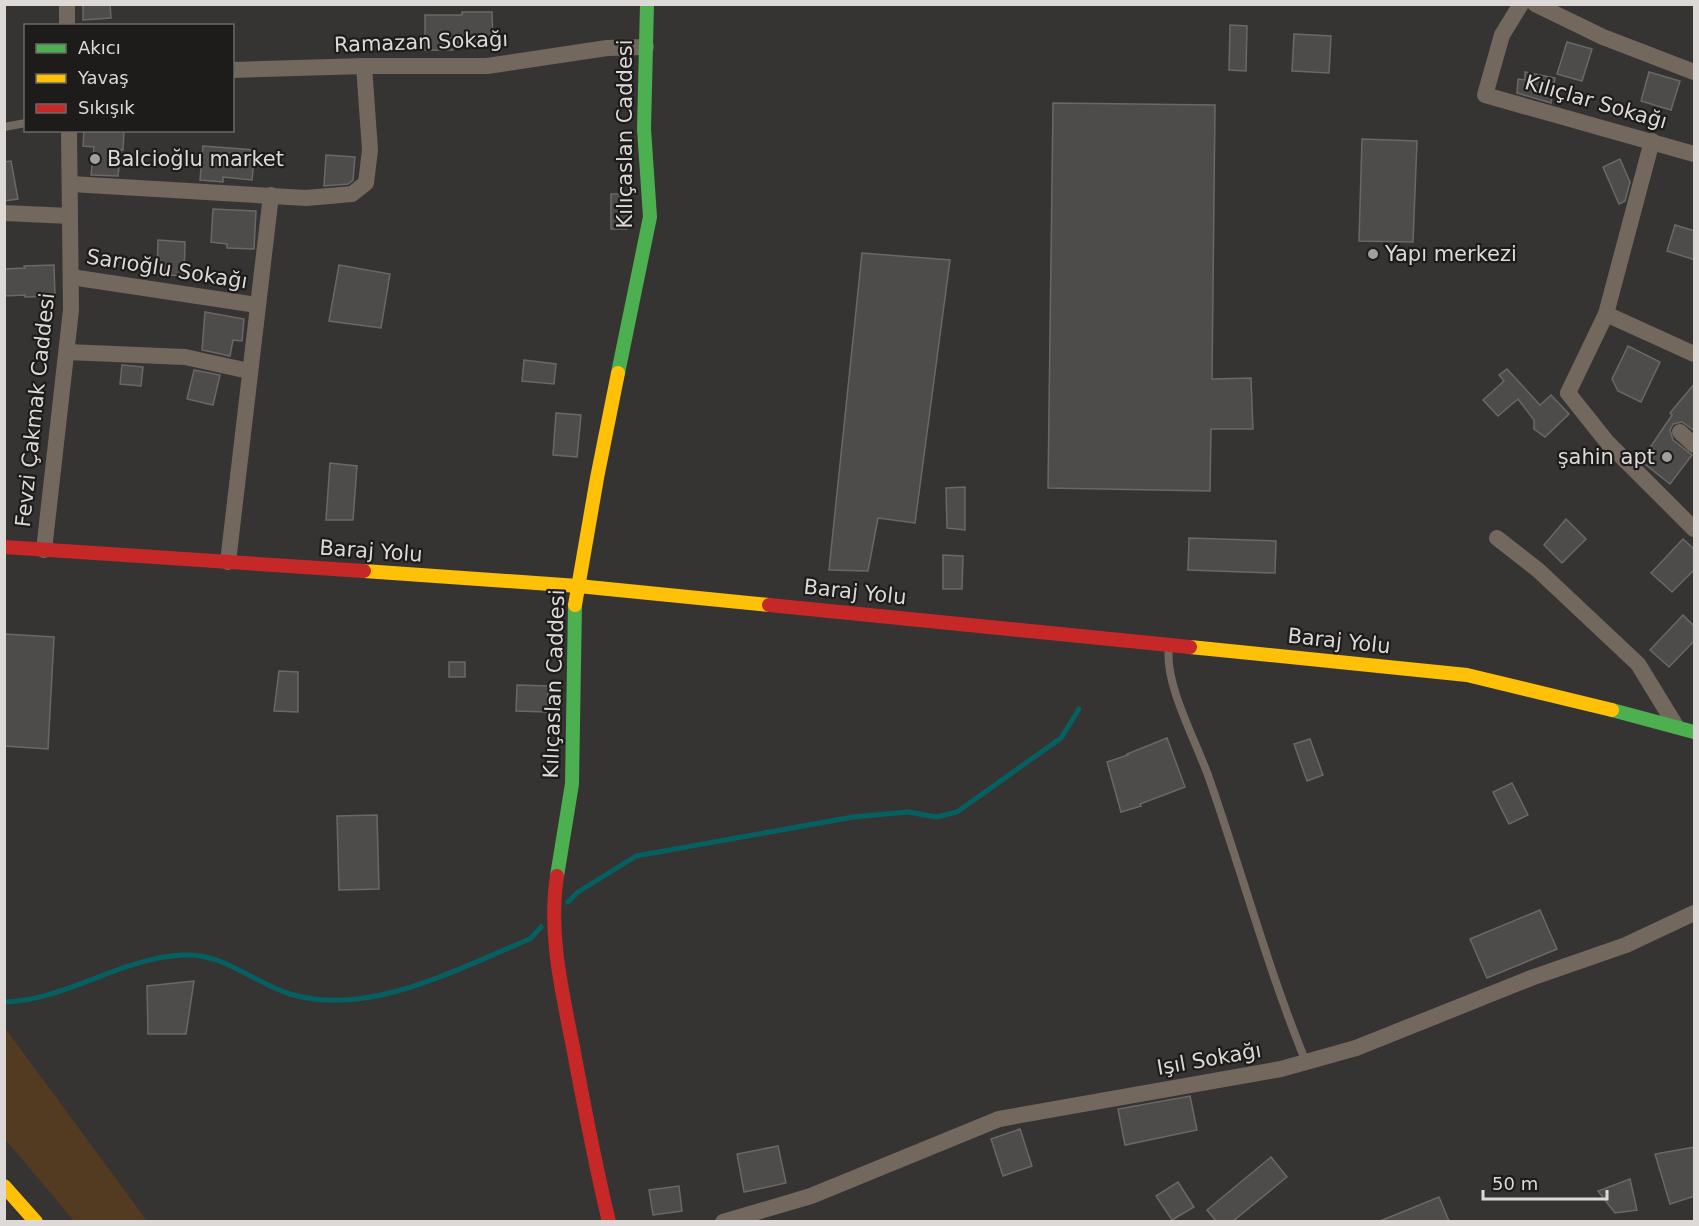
<svg xmlns="http://www.w3.org/2000/svg" width="1699" height="1226" font-family="'DejaVu Sans',sans-serif">
<style>
.green{fill:#533b21}
.lines{fill:none;stroke-linecap:round;stroke-linejoin:round}
.stream{stroke:#056062;stroke-width:5}
.building{fill:#4d4c4a;stroke:#6a6866;stroke-width:1.5}
.lane{stroke:#72685d;stroke-width:8}
.street{stroke:#72685d;stroke-width:16}
.fast{stroke:#4caf50;stroke-width:14}
.slow{stroke:#ffc107;stroke-width:14}
.jam{stroke:#c62828;stroke-width:14}
.poi-dot{fill:#a29f9d;stroke:#1d1c1a;stroke-width:2}
.labels{text-anchor:middle;dominant-baseline:central;stroke-width:4.5;stroke-linejoin:round;paint-order:stroke}
.street-label{font-size:21px;fill:#dcd9d6;stroke:#1d1c1a}
.poi-label{font-size:21px;fill:#dcd9d6;stroke:#1d1c1a;text-anchor:start}
</style>
<rect width="100%" height="100%" fill="#363432"/>
<!-- green -->
<polygon class="green" points="4,1028 5,1028 147,1221 74,1221 5,1139"/>
<g class="lines">
<!-- stream -->
<g class="stream">
<polyline points="568,902 578,892 636,856 853,817 908,812 936,817 957,812 1061,738 1079,709"/>
<path d="M4 1002C65 1001 122 957 184 955 224 953 254 983 290 994 369 1018 459 968 530 939L541 927"/>
</g>
</g>
<!-- building -->
<g class="building">
<polygon points="83,4 110,4 111,18 83,20"/>
<polygon points="462,12 492,12 493,43 453,44 453,50 425,50 425,15 462,15"/>
<polygon points="1230,25 1247,26 1246,71 1229,70"/>
<polygon points="1294,34 1331,36 1329,73 1292,71"/>
<polygon points="1567,42 1592,49 1582,81 1557,74"/>
<polygon points="1525,72 1555,78 1551,103 1517,93 1518,79 1525,80"/>
<polygon points="1649,72 1680,81 1671,110 1641,101"/>
<polygon points="1053,103 1215,105 1212,379 1251,378 1253,429 1211,429 1210,491 1048,488"/>
<polygon points="84,130 124,130 123,150 121,150 118,176 91,175 94,147 83,146"/>
<polygon points="1362,139 1417,141 1413,242 1359,241"/>
<polygon points="203,146 255,150 252,180 223,177 223,182 200,180"/>
<polygon points="326,155 355,157 353,180 348,184 324,186"/>
<polygon points="1620,159 1630,182 1625,201 1619,204 1603,167"/>
<polygon points="11,161 18,199 4,201 4,162"/>
<rect x="611" y="194" width="16" height="35"/>
<polygon points="213,209 256,211 254,249 227,248 227,244 211,242"/>
<polygon points="1675,225 1695,231 1695,260 1667,251"/>
<polygon points="158,240 185,242 184,276 157,274"/>
<polygon points="862,253 950,260 915,523 878,518 868,571 829,570"/>
<polygon points="54,265 55,296 25,297 25,295 4,296 4,269 25,268 24,266"/>
<polygon points="339,265 390,274 381,328 329,321"/>
<polygon points="205,312 244,319 242,341 233,340 230,356 202,350"/>
<polygon points="1628,346 1660,362 1641,402 1618,391 1612,379"/>
<polygon points="524,360 556,364 554,384 522,381"/>
<polygon points="122,365 143,367 141,386 120,384"/>
<polygon points="1507,369 1540,405 1551,395 1569,414 1545,437 1534,429 1534,420 1518,399 1498,416 1483,400 1504,381 1499,375"/>
<polygon points="194,370 220,375 213,405 187,399"/>
<polygon points="1695,383 1695,431 1682,422 1673,424 1670,430 1673,440 1692,455 1670,484 1641,461 1672,415 1670,413"/>
<polygon points="556,413 581,415 577,457 553,455"/>
<polygon points="330,463 357,466 353,520 326,520"/>
<polygon points="965,487 965,530 947,528 946,488"/>
<polygon points="1566,519 1586,539 1562,563 1544,545"/>
<polygon points="1189,538 1276,541 1275,573 1188,570"/>
<polygon points="1683,539 1695,550 1695,569 1672,592 1651,573"/>
<polygon points="943,555 963,556 962,589 943,589"/>
<polygon points="1683,615 1695,627 1695,640 1669,667 1650,650"/>
<polygon points="4,634 54,637 48,749 4,746"/>
<rect x="449" y="662" width="16" height="15"/>
<polygon points="279,671 298,672 298,712 274,711"/>
<polygon points="517,685 548,686 547,712 516,711"/>
<polygon points="1167,738 1185,787 1140,804 1141,806 1121,812 1107,762 1128,755 1127,754"/>
<polygon points="1310,739 1323,775 1307,781 1294,744"/>
<polygon points="1512,783 1528,815 1509,824 1493,792"/>
<polygon points="377,815 379,889 339,890 337,816"/>
<polygon points="1540,910 1557,949 1487,978 1470,939"/>
<polygon points="194,981 186,1034 148,1034 147,986"/>
<polygon points="1190,1096 1197,1130 1125,1145 1118,1109"/>
<polygon points="1020,1129 1032,1166 1003,1176 991,1139"/>
<polygon points="778,1146 786,1183 744,1192 737,1154"/>
<polygon points="1695,1147 1695,1196 1670,1204 1655,1154"/>
<polygon points="1271,1157 1287,1177 1233,1221 1216,1221 1207,1210"/>
<polygon points="1630,1179 1637,1210 1615,1213 1598,1191"/>
<polygon points="1178,1182 1194,1207 1172,1220 1156,1196"/>
<polygon points="679,1186 682,1211 653,1215 649,1190"/>
<polygon points="1439,1197 1449,1221 1380,1221"/>
</g>
<g class="lines">
<!-- lane -->
<g class="lane">
<polyline points="4,127 26,123"/>
<path d="M1169 648C1164 684 1197 743 1209 778 1242 872 1268 970 1306 1062"/>
</g>
<!-- street -->
<g class="street">
<polyline points="67,4 67,26"/>
<polyline points="1521,4 1502,35 1485,95 1694,154"/>
<polyline points="1535,4 1603,37 1694,72"/>
<polyline points="232,70 364,66 487,66 607,48 646,47"/>
<polyline points="1652,141 1606,314 1568,393 1607,442 1694,529"/>
<polyline points="71,184 306,198 352,194 366,183 370,150 364,66"/>
<polyline points="4,213 70,216"/>
<polyline points="71,277 257,305"/>
<polyline points="1606,314 1694,354"/>
<polyline points="67,352 185,357 249,371"/>
<polyline points="1680,432 1694,445"/>
<polyline points="1497,538 1538,570 1638,664 1676,726"/>
<polyline points="44,550 71,310 69,130"/>
<polyline points="228,562 271,195"/>
<polyline points="723,1222 811,1196 999,1119 1281,1069 1356,1048 1531,978 1626,945 1694,913"/>
</g>
<!-- fast -->
<g class="fast">
<polyline points="618,373 650,217 644,129 647,4"/>
<polyline points="1612,710 1694,732"/>
<polyline points="557,876 572,784 575,605"/>
</g>
<!-- slow -->
<g class="slow">
<polyline points="364,571 578,586 769,605"/>
<polyline points="575,605 597,478 618,373"/>
<polyline points="1190,647 1467,675 1612,710"/>
<polyline points="4,1186 36,1222"/>
</g>
<!-- jam -->
<g class="jam">
<polyline points="4,547 364,571"/>
<polyline points="769,605 1190,647"/>
<path d="M557 876C548 933 562 991 573 1047 584 1106 595 1164 609 1222"/>
</g>
</g>
<!-- markers -->
<g class="poi-dot">
<circle cx="95" cy="159" r="6"/>
<circle cx="1373" cy="254" r="6"/>
<circle cx="1667" cy="457" r="6"/>
</g>
<g class="labels">
<!-- street labels -->
<g class="street-label">
<text transform="translate(421 42) rotate(-2)">Ramazan Sokağı</text>
<text transform="translate(1596 102) rotate(16)">Kılıçlar Sokağı</text>
<text transform="translate(625 134) rotate(-90)">Kılıçaslan Caddesi</text>
<text transform="translate(167 269) rotate(9)">Sarıoğlu Sokağı</text>
<text transform="translate(35 410) rotate(-84)">Fevzi Çakmak Caddesi</text>
<text transform="translate(371 551) rotate(4)">Baraj Yolu</text>
<text transform="translate(855 592) rotate(6)">Baraj Yolu</text>
<text transform="translate(1339 641) rotate(6)">Baraj Yolu</text>
<text transform="translate(554 684) rotate(-88)">Kılıçaslan Caddesi</text>
<text transform="translate(1209 1059) rotate(-10)">Işıl Sokağı</text>
</g>
<!-- poi labels -->
<g class="poi-label">
<text x="107" y="159">Balcioğlu market</text>
<text x="1385" y="254">Yapı merkezi</text>
<text x="1655" y="457" text-anchor="end">şahin apt</text>
</g>
</g>
<!-- border -->
<rect width="1699" height="1226" fill="none" stroke="#dcd9d6" stroke-width="12"/>
<!-- legend -->
<rect x="24" y="24" width="210" height="108" fill="#1d1c1a" stroke="#696865" stroke-width="1.5"/>
<rect x="36" y="44" width="30" height="9" fill="#4caf50" stroke="#696865" stroke-width="1.5"/>
<text x="78" y="54" font-size="18" fill="#dcd9d6">Akıcı</text>
<rect x="36" y="74" width="30" height="9" fill="#ffc107" stroke="#696865" stroke-width="1.5"/>
<text x="78" y="84" font-size="18" fill="#dcd9d6">Yavaş</text>
<rect x="36" y="104" width="30" height="9" fill="#c62828" stroke="#696865" stroke-width="1.5"/>
<text x="78" y="114" font-size="18" fill="#dcd9d6">Sıkışık</text>
<!-- scale -->
<path d="M1483 1190v9h124v-9" fill="none" stroke="#dcd9d6" stroke-width="3"/>
<text x="1492" y="1190" font-size="18" fill="#dcd9d6" stroke="#1d1c1a" stroke-width="4.5" paint-order="stroke">50 m</text>
</svg>
